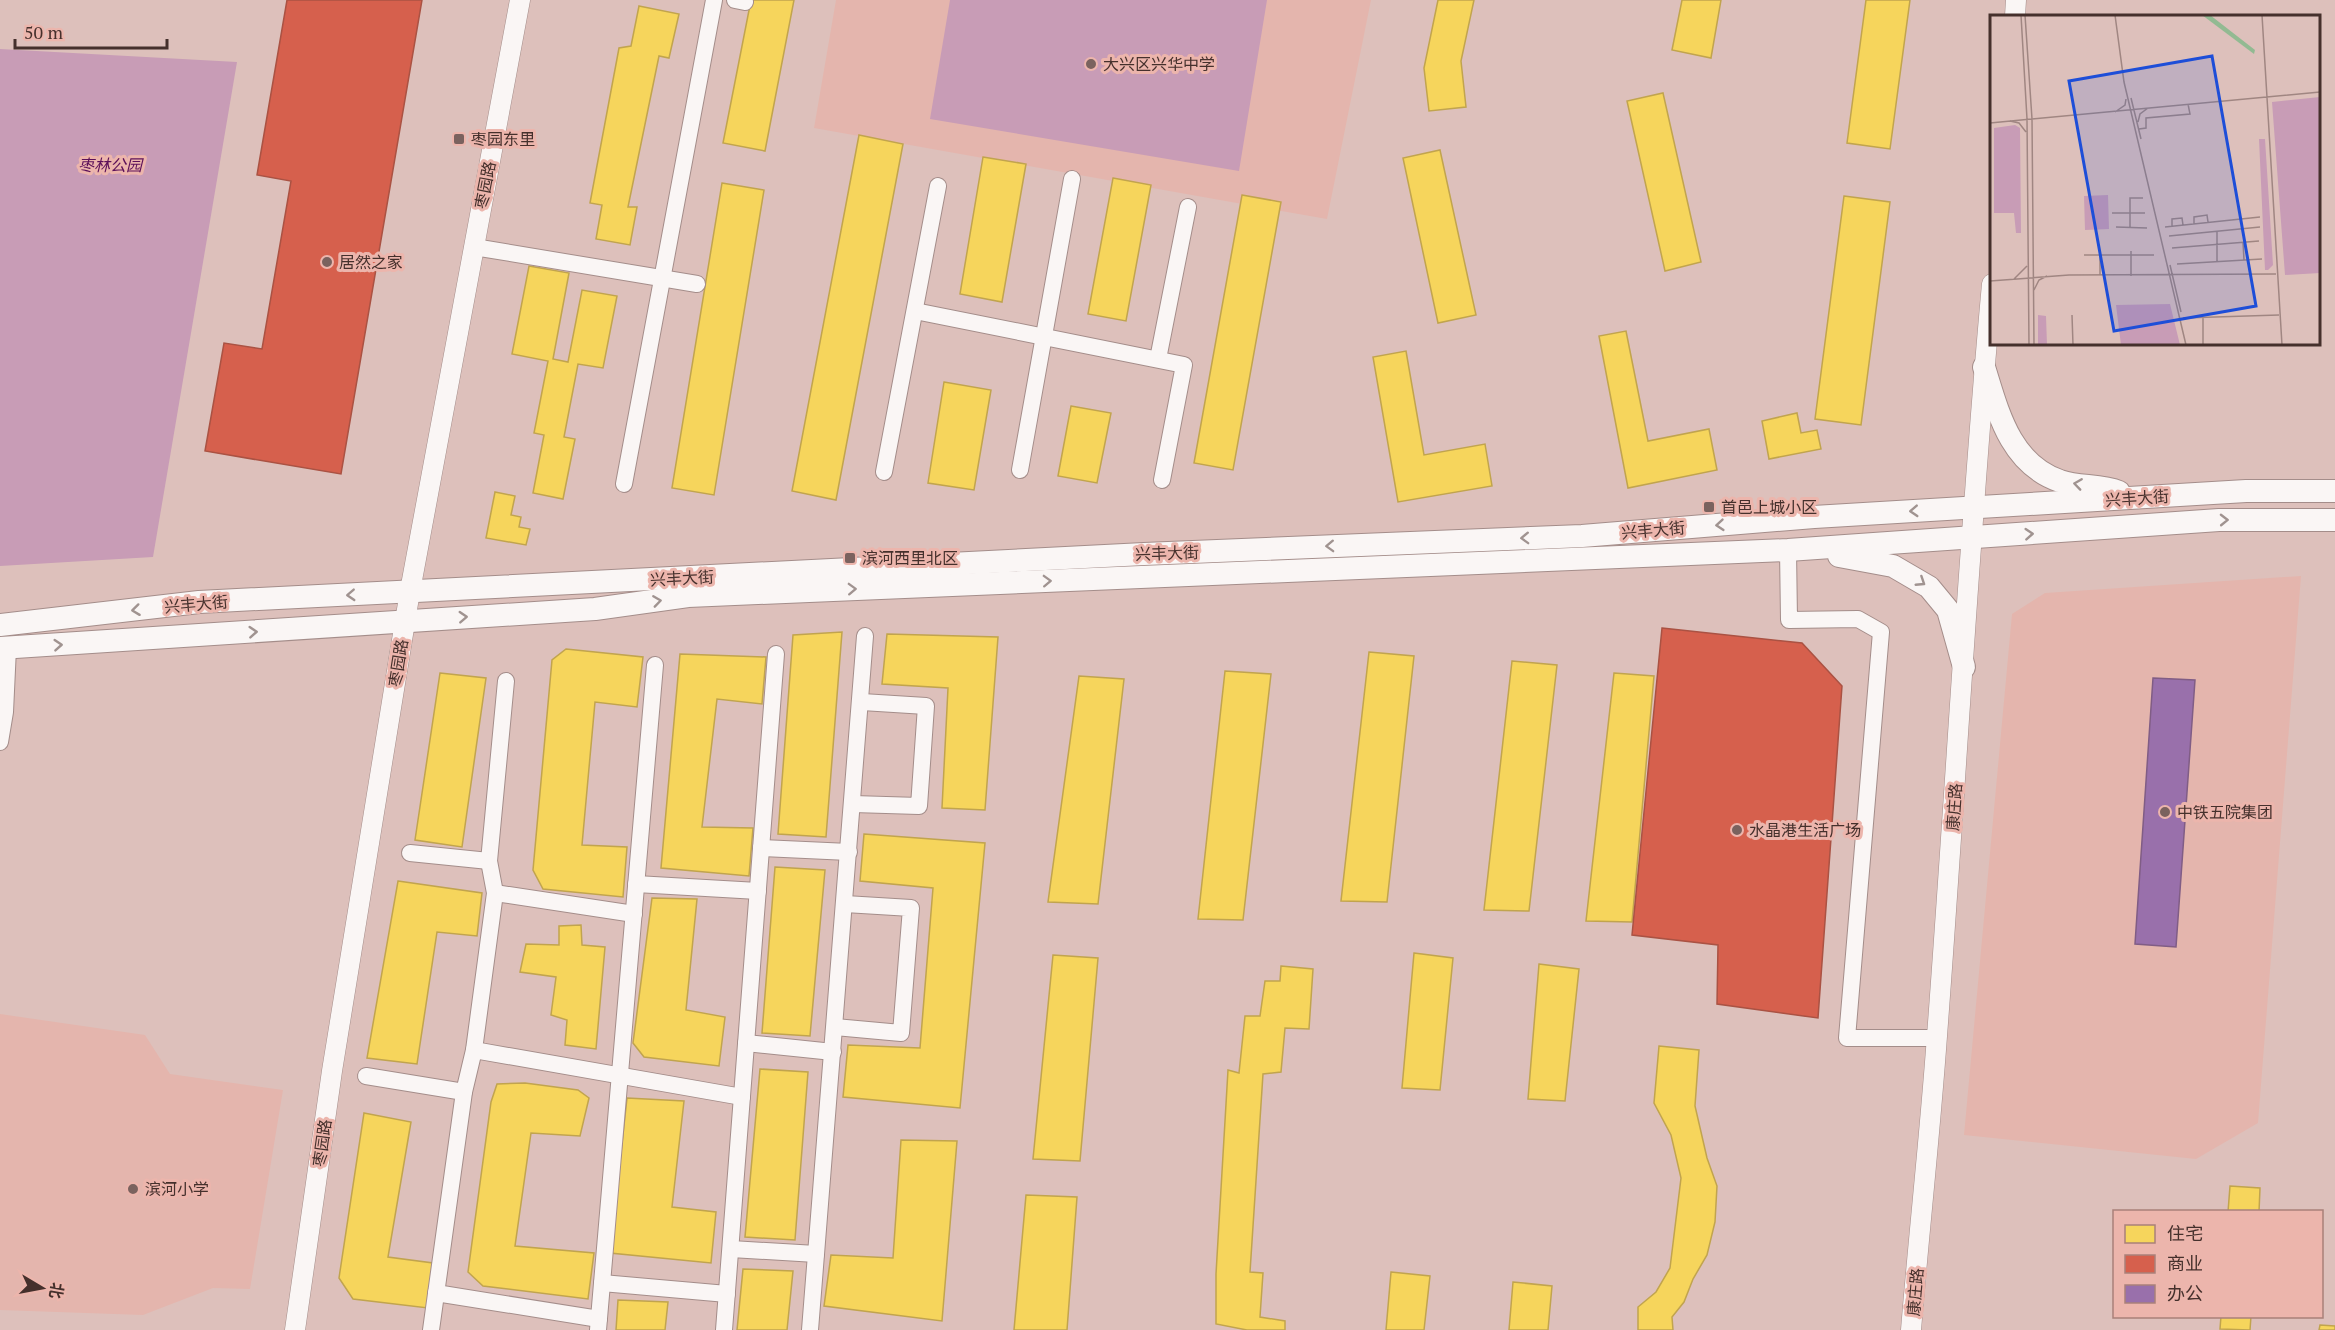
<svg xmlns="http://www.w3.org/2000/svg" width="2335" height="1330" font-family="'PT Serif','Noto Sans SC',serif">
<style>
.built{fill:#e4b5ad}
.green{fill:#c89cb6}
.homes{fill:#f6d55c;stroke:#c1a44e;stroke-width:1.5}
.shops{fill:#d6604d;stroke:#aa5243;stroke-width:1.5}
.offices{fill:#9970ab;stroke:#805d85;stroke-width:1.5}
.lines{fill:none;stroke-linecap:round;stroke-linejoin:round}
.minor-casing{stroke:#a48d8a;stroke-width:18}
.tertiary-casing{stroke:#a48d8a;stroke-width:21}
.secondary-casing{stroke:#a48d8a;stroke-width:24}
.minor{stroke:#faf6f5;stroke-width:16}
.tertiary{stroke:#faf6f5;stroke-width:20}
.secondary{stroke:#faf6f5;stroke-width:22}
.oneway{stroke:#a09390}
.poi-dot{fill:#7a625e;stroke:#ecb5ac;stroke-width:2}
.labels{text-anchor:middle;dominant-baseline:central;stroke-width:6;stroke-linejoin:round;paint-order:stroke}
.poi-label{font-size:16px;fill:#45302c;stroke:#ecb5ac;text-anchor:start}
.park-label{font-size:16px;font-style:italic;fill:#5c1059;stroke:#ecb5ac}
.street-label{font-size:16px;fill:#45302c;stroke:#ecb5ac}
.inset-road{fill:none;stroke:#a08682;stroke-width:1.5}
.view{fill:#1d4ed8;fill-opacity:0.15;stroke:#1d4ed8;stroke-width:3}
.inset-edge{fill:none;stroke:#45302c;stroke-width:3}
</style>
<rect width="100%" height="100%" fill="#ddc0bb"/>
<!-- built -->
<g class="built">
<polygon points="836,0 1371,0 1327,219 814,128"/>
<polygon points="2301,576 2258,1123 2196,1159 1964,1135 2012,614 2045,593"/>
<polygon points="0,1014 145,1035 170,1074 283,1090 250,1289 213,1288 143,1315 0,1310"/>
</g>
<!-- green -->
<g class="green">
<polygon points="950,0 1267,0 1239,171 930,119"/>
<polygon points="0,49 237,62 153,557 0,566"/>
</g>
<!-- homes -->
<g class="homes">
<polygon points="751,0 794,0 765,151 723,143"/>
<polygon points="1438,0 1474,0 1461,61 1466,107 1429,111 1424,68"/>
<polygon points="1682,0 1721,0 1711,58 1672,50"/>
<polygon points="1866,0 1910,0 1890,149 1847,143"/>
<polygon points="639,6 679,14 669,58 659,56 628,207 637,207 630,245 596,239 602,205 590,203 619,48 631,46"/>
<polygon points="1663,93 1701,262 1665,271 1627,101"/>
<polygon points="859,135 903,144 836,500 792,491"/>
<polygon points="1440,150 1476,315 1438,323 1403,158"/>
<polygon points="983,157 1026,164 1002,302 960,294"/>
<polygon points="1113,178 1151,185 1126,321 1088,314"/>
<polygon points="722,183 764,190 714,495 672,488"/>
<polygon points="1242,195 1281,202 1233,470 1194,463"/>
<polygon points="1844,196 1890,202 1861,425 1815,419"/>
<polygon points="529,266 569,273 553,359 568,362 582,290 617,296 603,368 578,364 564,437 575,439 563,499 533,493 544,435 534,433 548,361 512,354"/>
<polygon points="1626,331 1648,441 1709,429 1717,470 1628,488 1599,336"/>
<polygon points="1406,351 1424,455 1485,444 1492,486 1398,502 1373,357"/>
<polygon points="944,382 991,390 974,490 928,483"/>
<polygon points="1071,406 1111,413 1097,483 1058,476"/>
<polygon points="1797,413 1801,433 1817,430 1821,449 1769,459 1762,421"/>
<polygon points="495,492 515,496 511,515 521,517 519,527 530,529 526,545 486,538"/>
<polygon points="842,632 826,837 778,834 793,635"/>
<polygon points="887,634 998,637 985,810 942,808 948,688 882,684"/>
<polygon points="566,649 643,657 637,707 595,702 582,845 627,847 623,897 543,889 533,870 552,660"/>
<polygon points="1369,652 1414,656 1387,902 1341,901"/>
<polygon points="680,654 766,657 762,704 717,699 702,827 753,828 749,876 661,868"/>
<polygon points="1512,661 1557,665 1529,911 1484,910"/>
<polygon points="1225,671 1271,674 1243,920 1198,919"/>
<polygon points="440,673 486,678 462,847 415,840"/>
<polygon points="1614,673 1654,676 1632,922 1586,921"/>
<polygon points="1079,676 1124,679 1098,904 1048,902"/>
<polygon points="864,834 985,843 960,1108 843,1097 848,1045 920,1048 933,888 860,881"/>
<polygon points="775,867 825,870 810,1036 762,1033"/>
<polygon points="398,881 482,893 477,936 437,932 417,1064 367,1058"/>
<polygon points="652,898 697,899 686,1010 725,1017 719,1066 644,1057 633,1043"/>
<polygon points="581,925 582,945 605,947 596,1049 565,1045 567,1020 551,1015 556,977 520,972 526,944 559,945 559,926"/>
<polygon points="1414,953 1453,958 1440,1090 1402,1088"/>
<polygon points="1053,955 1098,958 1080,1161 1033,1159"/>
<polygon points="1539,964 1579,969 1565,1101 1528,1099"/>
<polygon points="1281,966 1313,969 1309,1029 1285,1028 1281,1072 1263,1074 1250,1272 1263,1273 1260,1317 1285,1321 1285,1330 1247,1330 1216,1324 1216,1274 1228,1070 1239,1073 1245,1016 1260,1016 1265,981 1280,981"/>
<polygon points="1659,1046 1699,1050 1695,1106 1707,1158 1717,1186 1715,1222 1707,1255 1693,1279 1684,1302 1672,1317 1673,1330 1638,1330 1638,1307 1656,1292 1670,1268 1681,1178 1671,1135 1654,1103"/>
<polygon points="760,1069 808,1072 795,1240 745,1237"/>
<polygon points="525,1083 578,1090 589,1098 580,1136 531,1133 515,1246 594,1253 588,1299 483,1286 468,1272 491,1102 497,1084"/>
<polygon points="627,1098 684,1101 672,1207 716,1212 711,1263 610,1253"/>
<polygon points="364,1113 411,1122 388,1257 433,1263 428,1308 353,1299 339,1278"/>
<polygon points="901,1140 957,1141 942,1321 824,1306 831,1255 893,1258"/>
<polygon points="2230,1186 2260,1188 2259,1212 2228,1212"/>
<polygon points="1026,1195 1077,1197 1067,1330 1014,1330"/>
<polygon points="743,1269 793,1271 787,1330 737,1330"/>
<polygon points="1391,1272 1430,1276 1424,1330 1386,1330"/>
<polygon points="1513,1282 1552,1286 1548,1330 1509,1330"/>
<polygon points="618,1300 668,1302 665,1330 616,1330"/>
<polygon points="2221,1316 2251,1316 2250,1330 2220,1329"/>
<polygon points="2320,1325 2335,1326 2335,1330 2319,1330"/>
</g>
<!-- shops -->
<g class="shops">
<polygon points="287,0 422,0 341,474 205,451 224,343 262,349 291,181 257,175"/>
<polygon points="1662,628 1802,643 1842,686 1818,1018 1717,1004 1718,945 1632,935"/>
</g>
<!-- offices -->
<polygon class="offices" points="2153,678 2195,680 2176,947 2135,944"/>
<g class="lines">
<!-- minor casing -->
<g class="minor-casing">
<g id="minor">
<polyline points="735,0 745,2"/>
<polyline points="474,247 697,284"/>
<polyline points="915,311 1184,365 1162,480"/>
<polyline points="1158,359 1188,207"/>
<polyline points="1020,470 1072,179"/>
<polyline points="884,472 938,186"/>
<polyline points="624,484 714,0"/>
<polyline points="1788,550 1789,620 1858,619 1881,632 1847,1038 1937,1038"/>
<polyline points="0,742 5,712 8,648"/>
<polyline points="853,804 919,806 926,706 862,702"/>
<polyline points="761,848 849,852"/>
<polyline points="410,853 489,861"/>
<polyline points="636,884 758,891"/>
<polyline points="495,893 634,914"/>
<polyline points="835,1027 901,1033 911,908 845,904"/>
<polyline points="746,1043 833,1052"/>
<polyline points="474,1050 742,1097"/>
<polyline points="366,1076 464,1092"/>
<polyline points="731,1249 816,1254"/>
<polyline points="602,1283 727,1294"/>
<polyline points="436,1293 599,1319"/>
<polyline points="431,1330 464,1092 474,1050 495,893 489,861 506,681"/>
<polyline points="598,1330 655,665"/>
<polyline points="724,1330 776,654"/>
<polyline points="810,1330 865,636"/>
</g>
</g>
<!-- tertiary casing -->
<g class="tertiary-casing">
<g id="tertiary">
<polyline points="2015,16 2016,0"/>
<polyline points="295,1330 332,1071 410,591 520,0"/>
<path d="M1911 1330C1919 1232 1930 1134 1937 1036 1956 785 1969 534 1992 284"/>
</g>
</g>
<!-- secondary casing -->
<g class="secondary-casing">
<g id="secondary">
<path d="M1984 367C1998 412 2010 464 2060 481 2079 488 2100 484 2119 492"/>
<polyline points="1839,556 1893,566 1929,587 1948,610 1964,667"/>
<polyline points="0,625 199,602 1144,554 1582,536 1814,517 2246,491 2335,491"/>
<polyline points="0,648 595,609 688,596 1788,550 2219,520 2335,520"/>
</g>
</g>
<!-- minor -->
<use href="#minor" class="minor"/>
<!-- tertiary -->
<use href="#tertiary" class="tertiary"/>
<!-- secondary -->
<use href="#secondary" class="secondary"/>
</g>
<!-- one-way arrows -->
<defs><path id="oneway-chevron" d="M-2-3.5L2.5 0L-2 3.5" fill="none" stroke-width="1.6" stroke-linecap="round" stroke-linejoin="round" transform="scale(1.5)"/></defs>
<g class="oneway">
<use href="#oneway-chevron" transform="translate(2078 484) rotate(-172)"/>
<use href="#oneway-chevron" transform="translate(1914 511) rotate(177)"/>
<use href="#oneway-chevron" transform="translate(2224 520) rotate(-1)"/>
<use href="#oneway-chevron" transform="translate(1720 525) rotate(175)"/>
<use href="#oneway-chevron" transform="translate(2029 534) rotate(-4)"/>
<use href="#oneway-chevron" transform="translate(1525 538) rotate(178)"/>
<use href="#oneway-chevron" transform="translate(1330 546) rotate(178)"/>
<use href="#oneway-chevron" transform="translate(1047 581) rotate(-2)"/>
<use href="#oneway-chevron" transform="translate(1921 582) rotate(33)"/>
<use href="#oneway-chevron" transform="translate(852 589) rotate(-2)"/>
<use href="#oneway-chevron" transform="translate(351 595) rotate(177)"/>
<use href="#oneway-chevron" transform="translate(657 601) rotate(-8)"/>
<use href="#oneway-chevron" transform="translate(136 610) rotate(173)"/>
<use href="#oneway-chevron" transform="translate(463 617) rotate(-3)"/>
<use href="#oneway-chevron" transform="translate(253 632) rotate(-4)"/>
<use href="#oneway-chevron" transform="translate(58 645) rotate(-4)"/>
</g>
<!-- markers -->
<g class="poi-dot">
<circle cx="1091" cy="64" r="6"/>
<rect x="453" y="133" width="12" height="12" rx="3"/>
<circle cx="327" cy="262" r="6"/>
<rect x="1703" y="501" width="12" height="12" rx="3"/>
<rect x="844" y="552" width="12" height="12" rx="3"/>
<circle cx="2165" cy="812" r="6"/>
<circle cx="1737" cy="830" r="6"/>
<circle cx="133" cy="1189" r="6"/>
</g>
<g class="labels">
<!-- poi labels -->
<g class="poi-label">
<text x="1103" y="64">大兴区兴华中学</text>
<text x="471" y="139">枣园东里</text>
<text x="339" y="262">居然之家</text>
<text x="1721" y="507">首邑上城小区</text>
<text x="862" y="558">滨河西里北区</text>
<text x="2177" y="812">中铁五院集团</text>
<text x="1749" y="830">水晶港生活广场</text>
<text x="145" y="1189">滨河小学</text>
</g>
<!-- park labels -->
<g class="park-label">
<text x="110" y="165">枣林公园</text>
</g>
<!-- street labels -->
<g class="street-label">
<text transform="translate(485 185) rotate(-79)">枣园路</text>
<text transform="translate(2137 498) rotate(-4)">兴丰大街</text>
<text transform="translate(1653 530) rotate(-5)">兴丰大街</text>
<text transform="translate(1167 553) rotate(-2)">兴丰大街</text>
<text transform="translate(682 578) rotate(-3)">兴丰大街</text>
<text transform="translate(196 604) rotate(-5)">兴丰大街</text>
<text transform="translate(398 663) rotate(-81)">枣园路</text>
<text transform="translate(1954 807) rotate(-86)">康庄路</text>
<text transform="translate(322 1143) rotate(-82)">枣园路</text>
<text transform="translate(1915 1292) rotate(-85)">康庄路</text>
</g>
</g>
<!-- overview -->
<g transform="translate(1990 15)">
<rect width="330" height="330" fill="#ddc0bb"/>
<path d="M330 82V258L295 260 282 87ZM25 110 30 113 31 218H26L24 198H4V113ZM269 124H275L283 250 278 255H275ZM118 180 119 214 95 215 94 181ZM180 289 190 330H131L126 290ZM48 300 56 301 57 330H48Z" fill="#c89cb6"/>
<path d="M212 0H220L265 35 264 39Z" fill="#92ba92"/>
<path class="inset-road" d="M31 0 37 104 39 330M35 0 42 104 44 330M125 0 134 67 196 330M272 0 292 330M141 83 151 124M125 97 135 90 136 84M20 106 29 108 36 117M148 107 150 99 158 93M0 108 330 77M149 114 156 113V103L200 99 198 89M122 198H155M204 209V202L217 200 218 207M182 211V204L192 203 193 210M126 212 157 213M140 212V183H153M175 212 270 202M227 216V246M179 221 270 212M253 227 254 245M182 233 269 226M141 236V261M94 240H164M187 249 272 244M180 250 191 297M110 260V236M24 264 37 251M0 266 79 260 286 259M44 275 49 265 57 261M82 300 83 330M213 302V330M193 303 289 300"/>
<path class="view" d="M222 41 266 291 124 316 79 66Z"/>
<rect width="330" height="330" class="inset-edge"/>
</g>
<!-- legend -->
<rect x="2113" y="1210" width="210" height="108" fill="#ecb5ac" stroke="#a98079" stroke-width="1.5"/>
<rect x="2125" y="1225" width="30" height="18" fill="#f6d55c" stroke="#a98079" stroke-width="1.5"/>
<text x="2167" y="1240" font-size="18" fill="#45302c">住宅</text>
<rect x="2125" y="1255" width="30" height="18" fill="#d6604d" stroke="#a98079" stroke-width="1.5"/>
<text x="2167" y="1270" font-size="18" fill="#45302c">商业</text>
<rect x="2125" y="1285" width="30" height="18" fill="#9970ab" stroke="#a98079" stroke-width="1.5"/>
<text x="2167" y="1300" font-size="18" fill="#45302c">办公</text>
<!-- north arrow -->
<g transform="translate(42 1288) rotate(100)" stroke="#ecb5ac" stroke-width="4.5" paint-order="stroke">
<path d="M0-4.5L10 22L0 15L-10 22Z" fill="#45302c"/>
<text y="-9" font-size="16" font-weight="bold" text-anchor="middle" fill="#45302c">北</text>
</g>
<!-- scale -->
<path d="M15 39v9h152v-9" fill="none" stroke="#45302c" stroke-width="3"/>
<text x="24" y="39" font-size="18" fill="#45302c" stroke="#ecb5ac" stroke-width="4.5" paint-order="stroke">50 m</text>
</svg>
